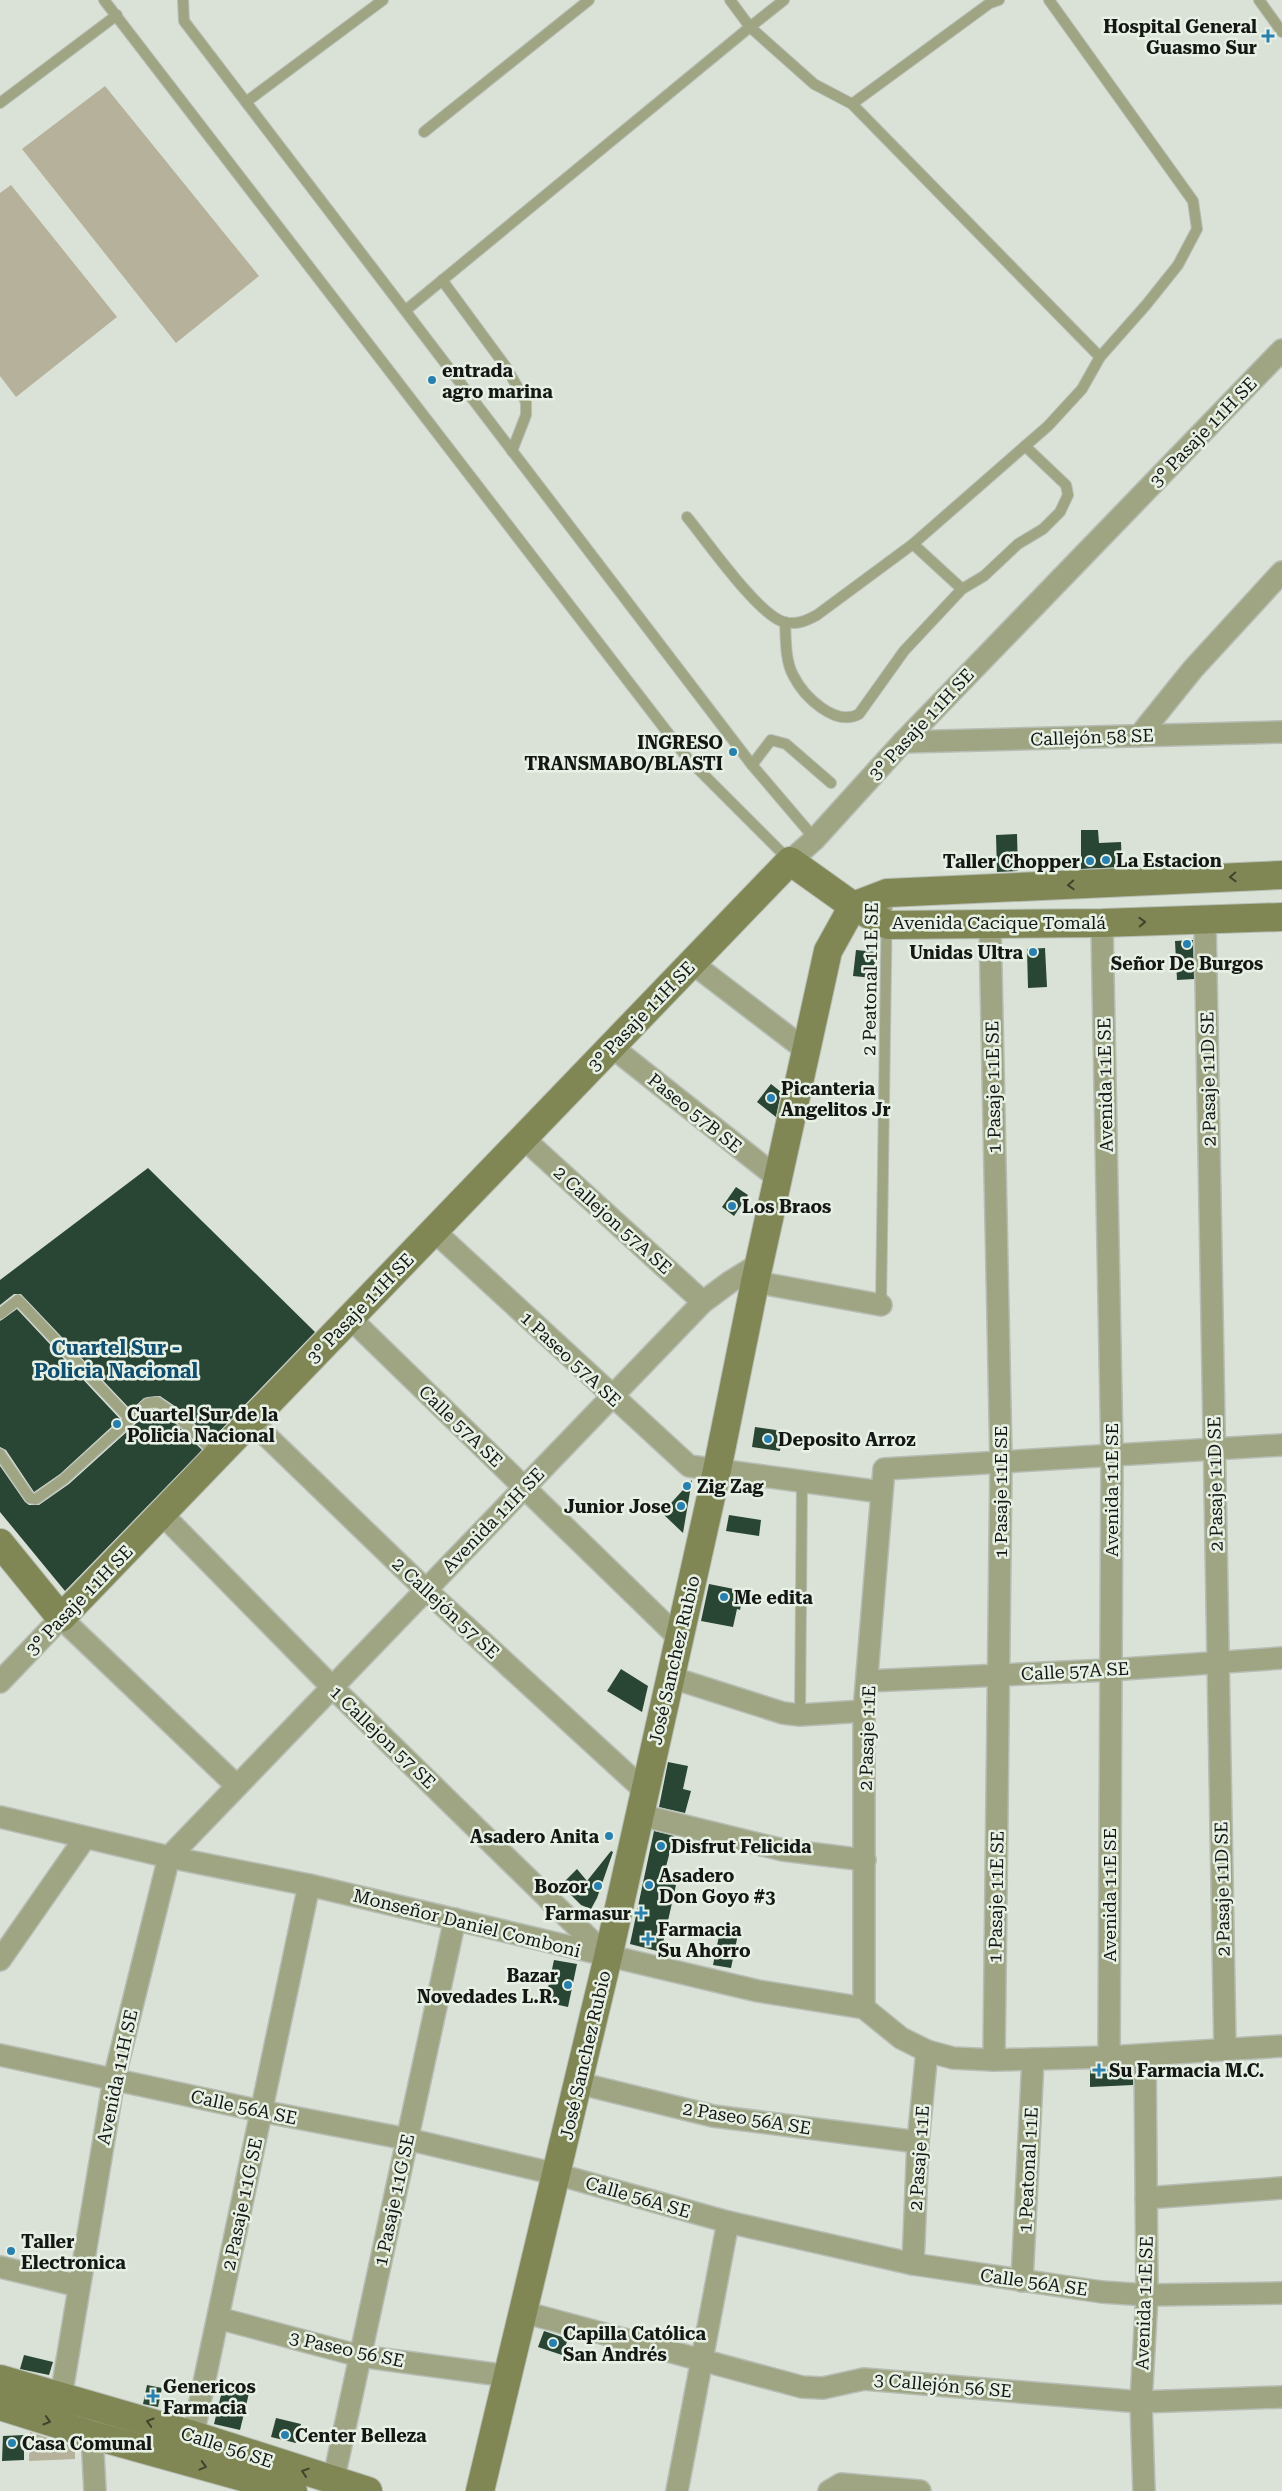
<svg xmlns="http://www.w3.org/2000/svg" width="1282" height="2491" font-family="'Roboto Serif',serif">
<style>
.green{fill:#b6b19a}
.building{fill:#294533}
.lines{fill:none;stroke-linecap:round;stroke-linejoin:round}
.lane-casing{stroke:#b6bdb4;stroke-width:12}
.street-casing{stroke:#b6bdb4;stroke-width:24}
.secondary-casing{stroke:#b6bdb4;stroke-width:30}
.lane{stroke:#9fa583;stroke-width:10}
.street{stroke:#9fa583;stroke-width:21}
.secondary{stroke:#808755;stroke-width:28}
.oneway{stroke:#3f442d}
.poi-dot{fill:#2880ae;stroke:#e7f0e4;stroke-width:2}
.labels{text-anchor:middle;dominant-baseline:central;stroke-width:5;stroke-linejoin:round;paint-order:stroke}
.poi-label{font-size:18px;font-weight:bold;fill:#141713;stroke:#e7f0e4;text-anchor:start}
.street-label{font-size:18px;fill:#141713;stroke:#e7f0e4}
.quarter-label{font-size:20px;font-weight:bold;fill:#0e4d6d;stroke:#e7f0e4}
</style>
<rect width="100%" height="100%" fill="#dae2d7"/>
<!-- green -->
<g class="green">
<polygon points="105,86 259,276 176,343 22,149"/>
<polygon points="11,185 117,317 16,397 0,376 0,193"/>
<polygon points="30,2432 75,2447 75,2459 29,2461"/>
</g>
<!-- building -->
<g class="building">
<polygon points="1081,830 1098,830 1099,843 1121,842 1122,867 1081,869"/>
<polygon points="1017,834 1018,871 997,872 996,835"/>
<polygon points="1193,940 1194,979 1177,980 1175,941"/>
<polygon points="1045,948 1047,987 1028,988 1027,949"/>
<polygon points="856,950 876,952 873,978 853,976"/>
<polygon points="771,1084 781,1092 776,1117 757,1102"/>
<polygon points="148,1168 315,1332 211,1440 182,1411 160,1396 144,1398 131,1410 21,1294 14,1294 0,1305 0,1280"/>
<polygon points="736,1187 748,1195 734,1216 722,1207"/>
<polygon points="17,1309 120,1419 60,1474 34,1492 6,1450 0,1447 0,1321"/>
<polygon points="155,1409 173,1421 202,1450 65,1591 0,1512 0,1466 25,1502 29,1505 39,1505 69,1484 151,1410"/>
<polygon points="755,1427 783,1431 780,1451 752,1447"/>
<polygon points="692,1480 683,1533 662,1513"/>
<polygon points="729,1515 761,1520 759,1536 726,1531"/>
<polygon points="709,1584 744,1591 740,1610 737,1609 733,1627 701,1621"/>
<polygon points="621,1669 648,1686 642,1712 607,1691"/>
<polygon points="668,1762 688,1766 683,1789 691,1791 685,1813 659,1807"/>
<polygon points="654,1831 674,1836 662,1882 676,1885 661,1952 630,1944"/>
<polygon points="611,1851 613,1852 597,1898 591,1909 581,1905 561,1885 577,1869 587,1881"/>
<polygon points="720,1931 738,1934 731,1968 713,1965"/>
<polygon points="554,1960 577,1964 568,2007 545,2002"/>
<polygon points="1130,2068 1133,2071 1133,2085 1090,2087 1090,2070"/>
<polygon points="544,2331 568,2339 562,2355 538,2347"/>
<polygon points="24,2355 53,2362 49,2375 20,2369"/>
<polygon points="147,2385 162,2388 158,2407 143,2404"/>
<polygon points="223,2387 249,2393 240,2430 214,2424"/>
<polygon points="276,2418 301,2424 296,2443 271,2437"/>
<polygon points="24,2435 24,2460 2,2461 3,2436"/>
</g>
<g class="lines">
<!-- lane casing -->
<g class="lane-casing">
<g id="lane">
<polyline points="104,0 688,759 790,861"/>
<polyline points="183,0 184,21 752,765 815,839"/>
<polyline points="1049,0 1193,201 1197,229 1178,265 1146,305 1100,357"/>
<polyline points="1259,0 1282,32"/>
<polyline points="246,102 383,0"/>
<polyline points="0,103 117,15"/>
<polyline points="852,104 990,3 999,0"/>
<polyline points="424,132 589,0"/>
<polyline points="442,280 506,367 526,402 526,415 512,451"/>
<polyline points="406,310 750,27 730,0"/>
<path d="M687 517C706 540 758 615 784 622 797 625 806 621 817 615L913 544 1048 426 1082 389 1100 357 852 104 814 84 750 27 784 0"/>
<polyline points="962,589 984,576 1018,544 1043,529 1060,512 1068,495 1066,485 1025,446"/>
<path d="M785 622C786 639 785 660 793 675 804 697 835 727 859 714L904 651 962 589 913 544"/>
<polyline points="752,765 771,740 786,744 831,783"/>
<polyline points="881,1305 887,894"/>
<polyline points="0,1314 18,1300 130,1419"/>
<polyline points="0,1454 30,1498 36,1499 64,1479 148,1403 157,1402 177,1416 217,1455"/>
<polyline points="800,1715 802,1482"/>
</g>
</g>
<!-- street casing -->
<g class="street-casing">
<g id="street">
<polyline points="1139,736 1193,669 1282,572"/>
<polyline points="903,742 1282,732"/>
<polyline points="790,861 815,839 903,742 1282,350"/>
<polyline points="1205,920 1225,2049"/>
<polyline points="1102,923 1112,1456 1109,2057"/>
<polyline points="990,924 1001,1461 994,2060"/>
<polyline points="692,963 807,1051"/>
<polyline points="612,1047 779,1179"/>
<polyline points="523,1138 703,1302"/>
<polyline points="434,1231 689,1466 881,1492"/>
<polyline points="755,1282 881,1305"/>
<polyline points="350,1318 679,1638"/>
<polyline points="251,1421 426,1590 645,1791"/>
<polyline points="162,1514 332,1687 607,1956"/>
<polyline points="670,1677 783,1713 800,1715 864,1711"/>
<polyline points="868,1681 1109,1670 1282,1658"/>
<polyline points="0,1682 61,1618 237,1786"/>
<polyline points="640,1815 783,1850 865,1860"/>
<polyline points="0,1817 169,1857 309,1885 758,1991 864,2008 901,2038 927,2051 953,2058 994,2060 1109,2057 1282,2046"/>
<polyline points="0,1960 85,1838"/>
<polyline points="864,2008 864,1711 884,1469 1282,1445"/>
<polyline points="0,2055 261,2111 407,2139 556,2174 728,2222 913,2264 1102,2292 1147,2295 1282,2293"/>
<polyline points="578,2083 713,2116 918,2142"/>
<polyline points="1146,2198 1282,2188"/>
<polyline points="913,2264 918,2142 927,2051"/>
<polyline points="0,2267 79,2286"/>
<polyline points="1022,2281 1033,2059"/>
<polyline points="523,2312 802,2387 823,2388 864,2379 1141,2402 1282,2397"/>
<polyline points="218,2318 360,2356 508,2376"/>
<polyline points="61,2397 114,2079 169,1857 703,1302 730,1282 759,1264"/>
<polyline points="92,2435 95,2491"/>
<polyline points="193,2435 309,1885"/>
<polyline points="333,2482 455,1919"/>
<polyline points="677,2491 728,2222"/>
<polyline points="829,2491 841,2484 920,2491"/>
<polyline points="1144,2491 1141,2402 1147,2295 1145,2055"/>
</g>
</g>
<!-- secondary casing -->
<g class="secondary-casing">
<g id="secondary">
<polyline points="853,906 887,893 1282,875"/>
<polyline points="0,1543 61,1618 790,861 853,906 888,925 1102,923 1282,917"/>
<polyline points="0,2379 193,2435 368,2491"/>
<polyline points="0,2406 92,2435 293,2491"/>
<polyline points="480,2491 608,1957 717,1470 755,1282 828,951 853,906"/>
</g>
</g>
<!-- lane -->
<use href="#lane" class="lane"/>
<!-- street -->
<use href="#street" class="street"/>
<!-- secondary -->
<use href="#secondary" class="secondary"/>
</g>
<!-- one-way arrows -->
<defs><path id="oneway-chevron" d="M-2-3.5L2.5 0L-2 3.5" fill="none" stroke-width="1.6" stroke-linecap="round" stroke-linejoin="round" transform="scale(1.25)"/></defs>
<g class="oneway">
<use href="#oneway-chevron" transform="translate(1233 877) rotate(177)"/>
<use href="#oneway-chevron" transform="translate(1071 885) rotate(177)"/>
<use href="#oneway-chevron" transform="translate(1142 922) rotate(-2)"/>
<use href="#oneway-chevron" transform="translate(47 2421) rotate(17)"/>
<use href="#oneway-chevron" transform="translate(150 2422) rotate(-164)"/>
<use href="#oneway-chevron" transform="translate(203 2466) rotate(15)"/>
<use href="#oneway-chevron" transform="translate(305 2472) rotate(-162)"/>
</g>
<!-- markers -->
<g class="poi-dot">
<path d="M1265.5 28.5h5v5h5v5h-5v5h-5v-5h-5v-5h5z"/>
<circle cx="432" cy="380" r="5"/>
<circle cx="733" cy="752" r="5"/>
<circle cx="1106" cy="860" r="5"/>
<circle cx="1090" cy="861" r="5"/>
<circle cx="1187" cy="944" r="5"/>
<circle cx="1033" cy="952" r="5"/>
<circle cx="771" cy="1098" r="5"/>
<circle cx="732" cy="1206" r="5"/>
<circle cx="117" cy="1424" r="5"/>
<circle cx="768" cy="1439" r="5"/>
<circle cx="687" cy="1486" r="5"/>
<circle cx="681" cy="1506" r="5"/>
<circle cx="724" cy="1597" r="5"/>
<circle cx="609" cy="1836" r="5"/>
<circle cx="661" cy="1846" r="5"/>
<circle cx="649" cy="1885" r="5"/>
<circle cx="598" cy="1886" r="5"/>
<path d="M638.5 1905.5h5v5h5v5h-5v5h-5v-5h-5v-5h5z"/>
<path d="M645.5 1931.5h5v5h5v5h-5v5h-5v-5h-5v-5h5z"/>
<circle cx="568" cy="1985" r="5"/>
<path d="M1096.5 2062.5h5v5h5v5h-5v5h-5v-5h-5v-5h5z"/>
<circle cx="11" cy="2251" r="5"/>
<circle cx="553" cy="2343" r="5"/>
<path d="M150.5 2388.5h5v5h5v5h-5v5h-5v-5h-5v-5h5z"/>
<circle cx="285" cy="2435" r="5"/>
<circle cx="12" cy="2443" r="5"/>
</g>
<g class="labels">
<!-- poi labels -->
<g class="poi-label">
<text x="1257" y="26" text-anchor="end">Hospital General<tspan x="1257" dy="21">Guasmo Sur</tspan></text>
<text x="442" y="370">entrada<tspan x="442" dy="21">agro marina</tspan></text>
<text x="723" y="742" text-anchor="end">INGRESO<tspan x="723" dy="21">TRANSMABO/BLASTI</tspan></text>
<text x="1116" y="860">La Estacion</text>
<text x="1080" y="861" text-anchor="end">Taller Chopper</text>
<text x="1023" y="952" text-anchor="end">Unidas Ultra</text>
<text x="1187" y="963" text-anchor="middle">Señor De Burgos</text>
<text x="781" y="1088">Picanteria<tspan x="781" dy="21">Angelitos Jr</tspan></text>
<text x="742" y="1206">Los Braos</text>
<text x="127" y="1414">Cuartel Sur de la<tspan x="127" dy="21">Policia Nacional</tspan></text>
<text x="778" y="1439">Deposito Arroz</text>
<text x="697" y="1486">Zig Zag</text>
<text x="671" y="1506" text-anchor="end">Junior Jose</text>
<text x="734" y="1597">Me edita</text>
<text x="599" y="1836" text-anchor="end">Asadero Anita</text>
<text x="671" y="1846">Disfrut Felicida</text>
<text x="659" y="1875">Asadero<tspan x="659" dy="21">Don Goyo #3</tspan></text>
<text x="588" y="1886" text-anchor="end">Bozor</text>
<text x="631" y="1913" text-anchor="end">Farmasur</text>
<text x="658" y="1929">Farmacia<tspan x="658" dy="21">Su Ahorro</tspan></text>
<text x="558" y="1975" text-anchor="end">Bazar<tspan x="558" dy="21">Novedades L.R.</tspan></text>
<text x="1109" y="2070">Su Farmacia M.C.</text>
<text x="21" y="2241">Taller<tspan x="21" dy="21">Electronica</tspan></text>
<text x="563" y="2333">Capilla Católica<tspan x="563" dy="21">San Andrés</tspan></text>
<text x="163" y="2386">Genericos<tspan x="163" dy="21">Farmacia</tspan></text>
<text x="295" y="2435">Center Belleza</text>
<text x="22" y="2443">Casa Comunal</text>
</g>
<!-- street labels -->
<g class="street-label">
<text transform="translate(1203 432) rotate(-46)">3° Pasaje 11H SE</text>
<text transform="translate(921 724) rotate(-47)">3° Pasaje 11H SE</text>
<text transform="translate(1092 737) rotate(-2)">Callejón 58 SE</text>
<text x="999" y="922">Avenida Cacique Tomalá</text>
<text transform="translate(870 979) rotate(-89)">2 Peatonal 11E SE</text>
<text transform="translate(641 1016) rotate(-46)">3° Pasaje 11H SE</text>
<text transform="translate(1208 1079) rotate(-91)">2 Pasaje 11D SE</text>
<text transform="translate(1105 1085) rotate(-91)">Avenida 11E SE</text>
<text transform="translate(993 1087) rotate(-91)">1 Pasaje 11E SE</text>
<text transform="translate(695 1113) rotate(39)">Paseo 57B SE</text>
<text transform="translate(613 1220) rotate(42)">2 Callejon 57A SE</text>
<text transform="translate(360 1308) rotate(-46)">3° Pasaje 11H SE</text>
<text transform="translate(571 1359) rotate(43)">1 Paseo 57A SE</text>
<text transform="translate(461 1426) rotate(44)">Calle 57A SE</text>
<text transform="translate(1215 1484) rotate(-91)">2 Pasaje 11D SE</text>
<text transform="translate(1111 1490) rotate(-90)">Avenida 11E SE</text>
<text transform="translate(1000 1492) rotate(-90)">1 Pasaje 11E SE</text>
<text transform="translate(493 1520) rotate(-46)">Avenida 11H SE</text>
<text transform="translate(79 1600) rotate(-46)">3° Pasaje 11H SE</text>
<text transform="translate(446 1608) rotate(43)">2 Callejón 57 SE</text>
<text transform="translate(674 1660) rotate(-77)">José Sanchez Rubio</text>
<text transform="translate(1075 1671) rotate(-3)">Calle 57A SE</text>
<text transform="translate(383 1737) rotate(44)">1 Callejon 57 SE</text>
<text transform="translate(867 1738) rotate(-88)">2 Pasaje 11E</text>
<text transform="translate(1222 1889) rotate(-91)">2 Pasaje 11D SE</text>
<text transform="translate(1109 1895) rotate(-90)">Avenida 11E SE</text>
<text transform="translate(996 1897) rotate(-89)">1 Pasaje 11E SE</text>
<text transform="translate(467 1923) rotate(14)">Monseñor Daniel Comboni</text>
<text transform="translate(585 2055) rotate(-77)">José Sanchez Rubio</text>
<text transform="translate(117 2077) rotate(-78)">Avenida 11H SE</text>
<text transform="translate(244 2107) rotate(12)">Calle 56A SE</text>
<text transform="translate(747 2118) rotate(9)">2 Paseo 56A SE</text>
<text transform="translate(919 2158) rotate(-86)">2 Pasaje 11E</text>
<text transform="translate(1028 2170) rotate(-87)">1 Peatonal 11E</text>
<text transform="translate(638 2197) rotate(16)">Calle 56A SE</text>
<text transform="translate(394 2200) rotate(-78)">1 Pasaje 11G SE</text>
<text transform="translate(242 2204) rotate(-78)">2 Pasaje 11G SE</text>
<text transform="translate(1034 2282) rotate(8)">Calle 56A SE</text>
<text transform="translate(1144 2303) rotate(-88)">Avenida 11E SE</text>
<text transform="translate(347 2349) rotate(12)">3 Paseo 56 SE</text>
<text transform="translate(943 2385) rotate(5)">3 Callejón 56 SE</text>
<text transform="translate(227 2447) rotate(18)">Calle 56 SE</text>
</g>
<!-- quarter labels -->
<g class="quarter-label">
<text x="116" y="1348">Cuartel Sur -<tspan x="116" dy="23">Policia Nacional</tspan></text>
</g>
</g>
</svg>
